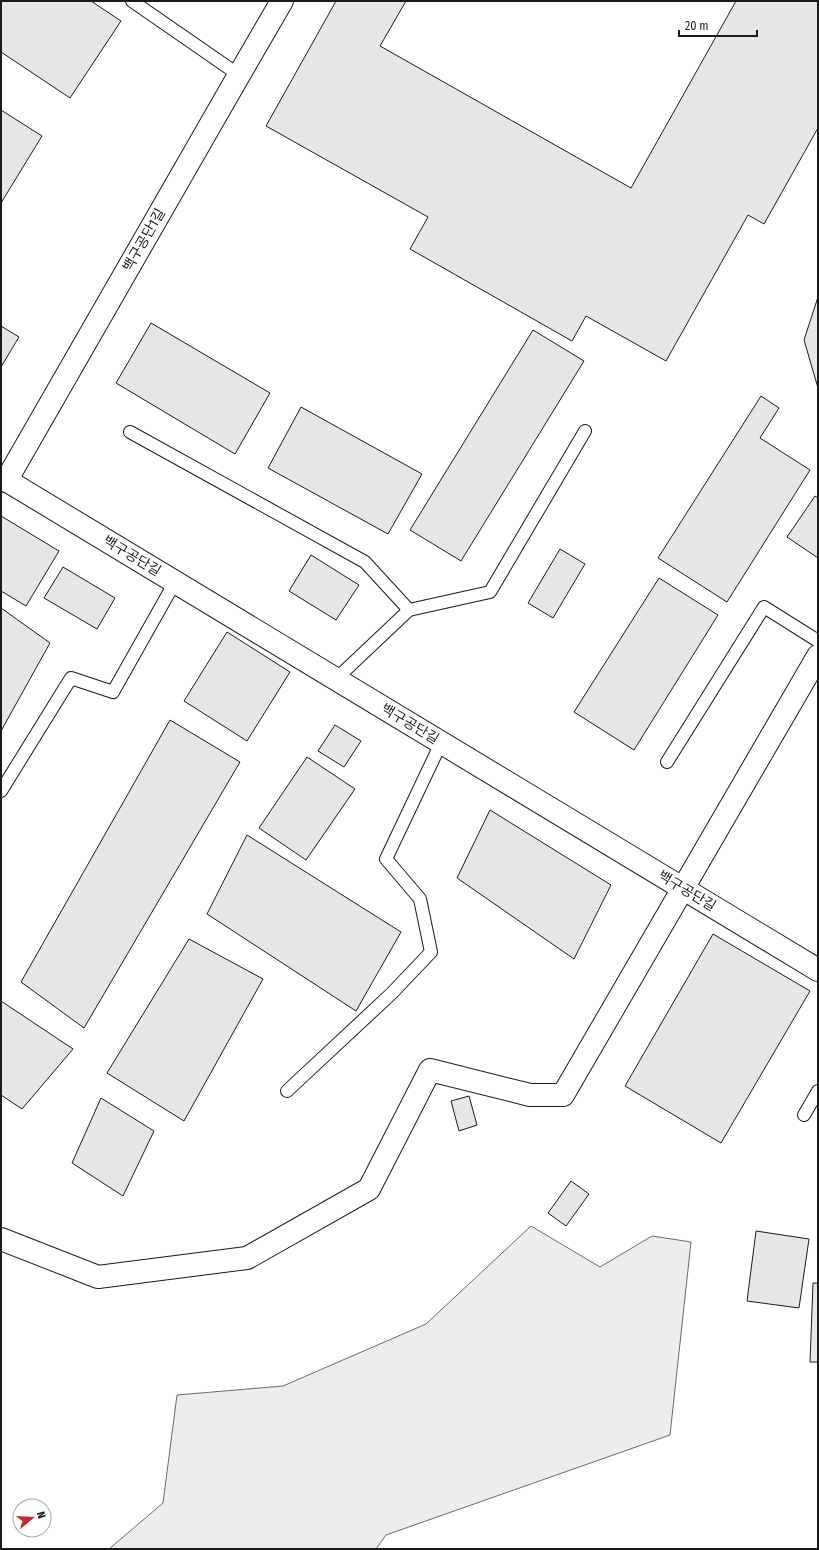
<svg xmlns="http://www.w3.org/2000/svg" width="819" height="1550" font-family="'Fira Sans Condensed','Noto Sans KR',sans-serif">
<style>
.built{fill:#ededed;stroke:#6a6a6a}
.building{fill:#e6e6e6;stroke:#1a1a1a}
.lines{fill:none;stroke-linecap:round;stroke-linejoin:round}
.service-casing{stroke:#1a1a1a;stroke-width:14}
.minor-casing{stroke:#1a1a1a;stroke-width:24}
.service{stroke:#fff;stroke-width:12}
.minor{stroke:#fff;stroke-width:22}
.labels{text-anchor:middle;dominant-baseline:central;stroke-width:3;stroke-linejoin:round;paint-order:stroke}
.street-label{font-size:14px;fill:#1a1a1a;stroke:#fff}
</style>
<rect width="100%" height="100%" fill="#fff"/>
<!-- built -->
<polygon class="built" points="531,1226 600,1267 652,1236 691,1242 670,1435 386,1535 376,1549 109,1549 163,1503 177,1395 283,1386 426,1324"/>
<!-- building -->
<g class="building">
<polygon points="1,1 91,1 121,21 70,98 1,52"/>
<polygon points="336,1 406,1 380,46 631,188 736,1 818,1 818,128 764,224 748,215 666,361 586,316 572,341 410,249 428,217 266,126"/>
<polygon points="1,110 42,136 1,203"/>
<polygon points="818,297 818,388 804,340"/>
<polygon points="151,323 270,393 235,454 116,383"/>
<polygon points="1,326 19,337 1,367"/>
<polygon points="533,330 584,361 461,561 410,530"/>
<polygon points="761,396 779,408 760,438 810,470 727,602 658,558"/>
<polygon points="301,407 422,474 388,534 268,468"/>
<polygon points="815,496 818,498 818,558 787,537"/>
<polygon points="1,516 59,551 26,606 1,591"/>
<polygon points="560,549 585,564 553,618 528,603"/>
<polygon points="311,555 359,585 336,620 289,591"/>
<polygon points="63,567 115,598 97,629 44,598"/>
<polygon points="659,578 718,615 634,750 574,712"/>
<polygon points="1,608 50,643 1,731"/>
<polygon points="227,632 290,672 247,741 184,701"/>
<polygon points="170,720 240,762 84,1028 21,982"/>
<polygon points="335,725 361,741 344,767 318,751"/>
<polygon points="307,757 355,789 306,860 259,828"/>
<polygon points="490,810 611,885 574,959 457,878"/>
<polygon points="247,835 401,932 356,1011 207,914"/>
<polygon points="713,934 810,991 721,1143 625,1086"/>
<polygon points="189,939 263,979 184,1121 107,1073"/>
<polygon points="1,1001 73,1049 22,1109 1,1095"/>
<polygon points="469,1096 477,1125 459,1131 451,1101"/>
<polygon points="101,1098 154,1131 123,1196 72,1163"/>
<polygon points="571,1181 589,1194 566,1226 548,1213"/>
<polygon points="756,1231 809,1239 799,1308 747,1301"/>
<polygon points="813,1283 818,1283 818,1362 810,1362"/>
</g>
<g class="lines">
<!-- service casing -->
<g class="service-casing">
<g id="service">
<polyline points="132,1 239,75"/>
<polyline points="130,432 365,562 409,610"/>
<polyline points="336,679 409,610 490,592 585,431"/>
<polyline points="667,762 764,607 818,641"/>
<polyline points="1,791 71,678 113,692 175,582"/>
<polyline points="287,1091 392,993 431,952 420,899 386,859 441,743"/>
<polyline points="804,1115 818,1091"/>
</g>
</g>
<!-- minor casing -->
<g class="minor-casing">
<g id="minor">
<polyline points="1,477 818,970"/>
<polyline points="6,481 239,75 282,1"/>
<polyline points="1,1239 98,1277 247,1258 369,1189 430,1070 530,1095 563,1095 818,656"/>
</g>
</g>
<!-- service -->
<use href="#service" class="service"/>
<!-- minor -->
<use href="#minor" class="minor"/>
</g>
<g class="labels">
<!-- street labels -->
<g class="street-label">
<text transform="translate(144 240) rotate(-60)">백구공단1길</text>
<text transform="translate(132 556) rotate(31)">백구공단길</text>
<text transform="translate(410 724) rotate(31)">백구공단길</text>
<text transform="translate(687 891) rotate(31)">백구공단길</text>
</g>
</g>
<!-- border -->
<rect width="819" height="1550" fill="none" stroke="#1a1a1a" stroke-width="4"/>
<!-- north arrow -->
<g transform="translate(32 1518) rotate(72)"><circle r="19" fill="#ffffff" stroke="#a3a3a3"/>
<path d="M0-3L7 15L0 10L-7 15Z" fill="#c62828"/>
<text y="-6" font-size="11" font-weight="bold" text-anchor="middle" fill="#1a1a1a">N</text>
</g>
<!-- scale -->
<path d="M679 30v6h78v-6" fill="none" stroke="#1a1a1a" stroke-width="2"/>
<text x="685" y="30" font-size="12" fill="#1a1a1a" stroke="#ffffff" stroke-width="3" paint-order="stroke">20 m</text>
</svg>
